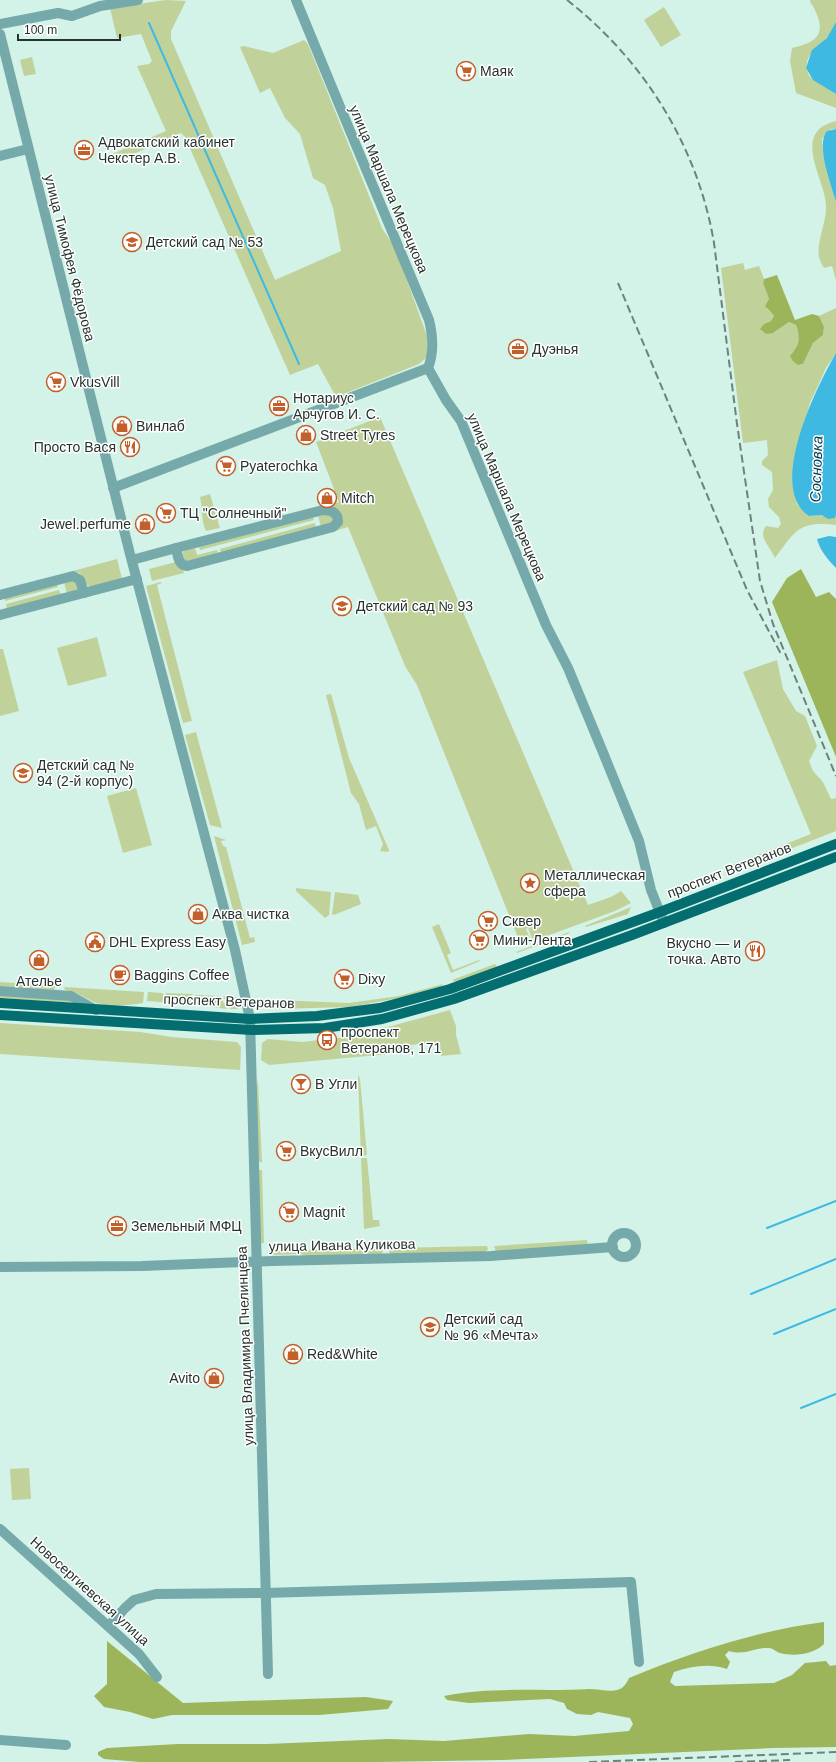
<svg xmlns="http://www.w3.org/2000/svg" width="836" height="1762" font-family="Arial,sans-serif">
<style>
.green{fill:#c0d29a}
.forest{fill:#9cb55b}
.water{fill:#3ebae2}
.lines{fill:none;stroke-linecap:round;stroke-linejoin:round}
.stream{stroke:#3ebae2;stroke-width:2}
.minor{stroke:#75a9aa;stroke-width:10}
.major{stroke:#036d70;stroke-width:10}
.rail{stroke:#6e827b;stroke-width:2;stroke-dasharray:8 4;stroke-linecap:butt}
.labels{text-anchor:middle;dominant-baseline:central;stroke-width:3;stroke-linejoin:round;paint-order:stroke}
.poi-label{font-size:14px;fill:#26322e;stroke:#fff;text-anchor:start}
.street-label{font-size:14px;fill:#26322e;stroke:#fff}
.water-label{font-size:15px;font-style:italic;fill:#003748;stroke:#fff}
</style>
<rect width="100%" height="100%" fill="#d3f2e8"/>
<!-- green -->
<g class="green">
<polygon points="166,0 186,1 171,31 171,39 275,280 341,251 333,208 325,185 313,178 300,134 285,118 270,88 260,93 240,47 244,46 273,53 304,40 308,44 382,228 396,250 427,336 427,357 419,364 336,397 318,364 290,375 185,137 181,133 113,163 110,155 166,131 137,66 149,64 152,61 141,34 117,38 110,8"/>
<path d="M810 0H836C836 7 836 15 836 22 832 44 796 51 810 77L836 94V108L796 93 790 61 792 48C818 42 827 34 814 8 813 5 810 4 810 0Z"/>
<polygon points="664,7 681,35 661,47 644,20"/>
<polygon points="32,57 36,74 24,76 20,60"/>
<path d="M836 121V129H831L822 139 823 153 836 202V280L832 266 824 268C822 265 820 261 819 257 816 242 827 222 826 205 825 179 790 132 836 121Z"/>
<path d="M743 263 745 270 759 266 764 279 763 283 769 299 767 309 774 316 771 321 764 324 773 333 789 322 796 325 800 334 796 349 798 365 803 364 813 343 823 335 824 327 819 316 836 308V353L826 368 810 403 794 461 793 486 797 504 809 516 822 515 835 518 836 515V525C799 521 796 530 775 558 771 547 757 537 766 526L778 528 781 524 779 517 769 507 768 499 773 490 772 472 762 465V461L768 455 767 440 743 443 721 268Z"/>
<polygon points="380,417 588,905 611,897 621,891 631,903 615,911 533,941 528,928 526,929 531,941 521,945 417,685 405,666 348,527 335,531 340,525 326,506 339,502 316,442"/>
<path d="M210 494 220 528 206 531C201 521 203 509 200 497Z"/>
<polygon points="330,513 334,522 321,527 318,515"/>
<polygon points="313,517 314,520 200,550 199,547"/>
<polygon points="315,523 316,528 221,554 220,549"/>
<polygon points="195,548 197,555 217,550 218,554 184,562 182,554 184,551"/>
<polygon points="117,559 122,579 91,587 86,584 80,573 73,571"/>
<polygon points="176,562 183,569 184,573 152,581 149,569"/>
<polygon points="76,580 79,589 67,594 64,582"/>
<polygon points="161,582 162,583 157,585 192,721 183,723 146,586"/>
<polygon points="57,584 58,587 5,601 4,597"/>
<polygon points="59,590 61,595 7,609 6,604"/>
<polygon points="97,637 107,676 68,686 57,648"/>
<polygon points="0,649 3,649 19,711 0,716"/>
<polygon points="777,660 783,689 796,711 805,716 817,746 809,761 813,771 823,782 831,799 836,798 836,831 754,863 728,869 727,867 811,834 743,672"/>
<polygon points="331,694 349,758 389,850 388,852 380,851 383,844 376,826 366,830 359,804 351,793 326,695"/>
<polygon points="196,732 222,828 210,825 185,735"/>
<polygon points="136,788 152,845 123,853 107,796"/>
<polygon points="214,836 226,840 221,841 223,846 226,847 250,938 254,937 255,942 242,945"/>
<polygon points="296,888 331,892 329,915 325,918 296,891"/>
<polygon points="335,892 358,895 361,904 334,915 332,914"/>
<polygon points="631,907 628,914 586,927 585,926"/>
<polygon points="439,924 451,953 447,955 453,970 479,960 480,961 451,973 432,927"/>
<polygon points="569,932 570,933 517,953 516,952"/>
<polygon points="495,964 497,967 456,982 452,980"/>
<polygon points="0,982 55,986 54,990 0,986"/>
<polygon points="443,984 442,986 399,998 350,1007 274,1009 275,1000 349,1003 399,996"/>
<path d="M64 987 144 992 143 1003C129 1005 110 1008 96 1003 85 998 78 992 65 990Z"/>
<polygon points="148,992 162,993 172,1003 147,1001"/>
<polygon points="165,993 193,994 189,999 169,997"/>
<polygon points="0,995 66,999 78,1003 0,998"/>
<polygon points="196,995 220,996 227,1009 187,1003"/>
<polygon points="223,996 237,997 239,1007 237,1009 230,1009"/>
<polygon points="258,999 271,1000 270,1006 261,1005"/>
<polygon points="450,1010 456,1026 456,1035 461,1054 441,1056 440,1042 411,1045 412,1052 269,1065 261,1060 262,1043 268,1039 302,1042 355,1036"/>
<polygon points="0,1023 140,1032 172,1037 237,1042 241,1047 240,1070 0,1054"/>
<polygon points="358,1075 360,1079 367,1155 361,1156"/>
<polygon points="258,1079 258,1081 262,1163 257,1160 255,1099"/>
<polygon points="361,1158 367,1158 373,1220 379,1220 380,1226 364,1229"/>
<polygon points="259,1170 262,1170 264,1243 260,1243 258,1173"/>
<polygon points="587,1240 588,1246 496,1252 494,1246"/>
<polygon points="487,1246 488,1249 485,1253 392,1255 389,1252 389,1248"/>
<polygon points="382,1248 383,1252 380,1255 315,1257 299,1254 274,1255 273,1251"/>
<polygon points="29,1468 31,1499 12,1500 10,1469"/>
</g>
<!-- forest -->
<g class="forest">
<path d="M777 275 795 320 812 314 819 316 824 327 823 335 813 343 803 364 798 365 793 361 790 356C799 346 801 337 796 325L789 322 773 333 766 334 760 329 764 324 771 321 774 316 765 306 769 299 763 283 764 279Z"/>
<polygon points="801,569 816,597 829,592 836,599 836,757 772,602 787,578"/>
<path d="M824 1622V1644C814 1654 795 1657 780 1653 776 1652 773 1648 769 1648 754 1647 746 1656 729 1651L725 1655 730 1662 727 1669C710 1663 691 1666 674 1672L670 1682 675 1686 774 1683 792 1675 805 1663 826 1661 830 1666 836 1665V1747L773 1748 502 1760 378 1762H140L104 1759 98 1755V1752L107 1748 178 1744H267L389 1739 444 1741 529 1734 574 1736 629 1731 633 1724 630 1718 598 1712 591 1715 577 1714 567 1709 564 1703 550 1699 469 1703 447 1700 444 1696C492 1686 541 1692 589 1689 598 1689 609 1692 617 1690 624 1688 626 1684 629 1678 690 1653 759 1630 824 1622Z"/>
<polygon points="107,1641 183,1703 366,1697 393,1701 388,1709 319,1715 172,1715 153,1719 130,1712 104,1707 94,1696 107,1684"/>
</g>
<!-- water -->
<g class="water">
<polygon points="836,22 836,94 813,80 806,68 812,50 827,38"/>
<path d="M836 129V202C832 186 815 145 827 131Z"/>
<path d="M836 353V515L835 518 828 519 822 515 809 516C766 488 817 386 836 353Z"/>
<path d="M829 536 836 537V568C827 559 820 550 817 539Z"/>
</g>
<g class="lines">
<!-- stream -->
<g class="stream">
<polyline points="149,23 299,364"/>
<polyline points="767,1228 836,1201"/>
<polyline points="751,1294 836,1259"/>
<polyline points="774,1334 836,1309"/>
<polyline points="801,1408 836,1394"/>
</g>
<!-- minor -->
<g class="minor">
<path d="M296 0C340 107 384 213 429 320 433 336 434 353 428 368L446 400 461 421 546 625 568 668 602 750 639 841 651 890 664 923"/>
<polyline points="0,24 58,13 72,16 100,6 138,0"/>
<polyline points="0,34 130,554 235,950 250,1019 268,1674"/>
<polyline points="0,156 28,149"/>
<polyline points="113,488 428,368"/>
<path d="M323 510C332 510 338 513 338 522L333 527 187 566C178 565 178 556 176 548Z"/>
<polyline points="132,560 176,548"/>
<polyline points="0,595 73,576 80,580 84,593"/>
<polyline points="0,615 137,579"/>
<polyline points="0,991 71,996 96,1010"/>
<circle cx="624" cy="1245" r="12"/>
<polyline points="0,1267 142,1266 272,1261 491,1256 613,1247"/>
<polyline points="0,1529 139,1654 157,1677"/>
<polyline points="109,1626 125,1608 134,1600 156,1594 265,1593 631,1582 639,1662"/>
<polyline points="0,1740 66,1745"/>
</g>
<!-- major -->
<g class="major">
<polyline points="0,1003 250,1019 317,1016 380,1008 450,989 660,912 836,844"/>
<polyline points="0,1015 252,1030 325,1028 382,1019 454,999 632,935 836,857"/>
</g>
<!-- rail -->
<g class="rail">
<path d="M567 0C644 60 698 147 714 243L737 424 760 581 773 624 836 776"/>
<polyline points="618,283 747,590 781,654"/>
<polyline points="589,1762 836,1752"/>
<polyline points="735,1762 790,1760"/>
</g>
</g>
<!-- icons -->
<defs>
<g id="supermarket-ring" transform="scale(1)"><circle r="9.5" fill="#fff" stroke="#c35f29" stroke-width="1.5"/><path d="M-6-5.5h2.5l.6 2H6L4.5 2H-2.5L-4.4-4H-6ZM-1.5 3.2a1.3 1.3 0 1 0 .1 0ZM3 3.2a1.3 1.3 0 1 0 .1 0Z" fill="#c35f29"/></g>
<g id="office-ring" transform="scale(1)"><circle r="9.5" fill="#fff" stroke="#c35f29" stroke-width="1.5"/><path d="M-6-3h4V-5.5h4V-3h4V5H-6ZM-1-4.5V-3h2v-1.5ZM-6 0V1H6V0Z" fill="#c35f29"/></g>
<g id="school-ring" transform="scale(1)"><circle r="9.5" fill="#fff" stroke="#c35f29" stroke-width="1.5"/><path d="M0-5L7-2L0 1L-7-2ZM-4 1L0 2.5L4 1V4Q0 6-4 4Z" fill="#c35f29"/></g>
<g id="shop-ring" transform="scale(1)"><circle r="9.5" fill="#fff" stroke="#c35f29" stroke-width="1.5"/><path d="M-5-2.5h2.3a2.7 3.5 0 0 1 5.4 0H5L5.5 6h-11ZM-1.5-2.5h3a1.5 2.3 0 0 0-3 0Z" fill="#c35f29"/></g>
<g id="restaurant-ring" transform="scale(1)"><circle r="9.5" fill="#fff" stroke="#c35f29" stroke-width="1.5"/><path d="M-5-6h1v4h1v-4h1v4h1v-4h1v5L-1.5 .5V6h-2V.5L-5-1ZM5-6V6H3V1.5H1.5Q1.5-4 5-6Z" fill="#c35f29"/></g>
<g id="sight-ring" transform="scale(1)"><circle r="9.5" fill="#fff" stroke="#c35f29" stroke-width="1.5"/><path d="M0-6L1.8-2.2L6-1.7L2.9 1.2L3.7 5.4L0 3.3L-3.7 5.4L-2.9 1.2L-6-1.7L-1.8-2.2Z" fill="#c35f29"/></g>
<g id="civic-ring" transform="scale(1)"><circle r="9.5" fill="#fff" stroke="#c35f29" stroke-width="1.5"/><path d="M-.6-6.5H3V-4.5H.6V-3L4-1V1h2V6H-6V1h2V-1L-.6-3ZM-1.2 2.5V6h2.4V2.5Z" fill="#c35f29"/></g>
<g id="cafe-ring" transform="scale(1)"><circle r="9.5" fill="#fff" stroke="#c35f29" stroke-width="1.5"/><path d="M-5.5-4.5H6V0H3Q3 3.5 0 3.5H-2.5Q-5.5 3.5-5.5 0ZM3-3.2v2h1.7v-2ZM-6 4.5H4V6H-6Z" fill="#c35f29"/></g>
<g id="bus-ring" transform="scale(1)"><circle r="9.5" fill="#fff" stroke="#c35f29" stroke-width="1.5"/><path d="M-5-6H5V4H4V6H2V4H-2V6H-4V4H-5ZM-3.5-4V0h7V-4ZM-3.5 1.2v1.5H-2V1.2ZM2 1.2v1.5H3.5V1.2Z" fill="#c35f29"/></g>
<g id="bar-ring" transform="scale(1)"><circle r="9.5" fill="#fff" stroke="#c35f29" stroke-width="1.5"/><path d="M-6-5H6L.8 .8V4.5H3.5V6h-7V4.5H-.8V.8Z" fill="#c35f29"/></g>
</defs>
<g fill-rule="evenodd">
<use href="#supermarket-ring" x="466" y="71"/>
<use href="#office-ring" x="84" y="150"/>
<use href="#school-ring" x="132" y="242"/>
<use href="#office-ring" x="518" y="349"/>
<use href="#supermarket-ring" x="56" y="382"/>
<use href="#office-ring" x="279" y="406"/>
<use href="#shop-ring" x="122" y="426"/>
<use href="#shop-ring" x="306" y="435"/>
<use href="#restaurant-ring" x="130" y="447"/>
<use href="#supermarket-ring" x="226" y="466"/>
<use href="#shop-ring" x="327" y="498"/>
<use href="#supermarket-ring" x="166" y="513"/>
<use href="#shop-ring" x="145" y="524"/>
<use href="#school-ring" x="342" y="606"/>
<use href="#school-ring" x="23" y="773"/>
<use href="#sight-ring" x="530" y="883"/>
<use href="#shop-ring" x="198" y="914"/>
<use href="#supermarket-ring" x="488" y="921"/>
<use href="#supermarket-ring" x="479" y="940"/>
<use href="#civic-ring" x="95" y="942"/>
<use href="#restaurant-ring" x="755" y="951"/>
<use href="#shop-ring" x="39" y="960"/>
<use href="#cafe-ring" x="120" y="975"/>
<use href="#supermarket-ring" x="344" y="979"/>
<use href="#bus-ring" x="327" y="1040"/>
<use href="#bar-ring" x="301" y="1084"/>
<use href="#supermarket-ring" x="286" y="1151"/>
<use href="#supermarket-ring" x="289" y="1212"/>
<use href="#office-ring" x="117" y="1226"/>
<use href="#school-ring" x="430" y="1327"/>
<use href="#shop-ring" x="293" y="1354"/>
<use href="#shop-ring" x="214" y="1378"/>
</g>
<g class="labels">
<!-- poi labels -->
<g class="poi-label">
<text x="480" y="71">Маяк</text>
<text x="98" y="142">Адвокатский кабинет<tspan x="98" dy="16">Чекстер А.В.</tspan></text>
<text x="146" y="242">Детский сад № 53</text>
<text x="532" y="349">Дуэнья</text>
<text x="70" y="382">VkusVill</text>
<text x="293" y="398">Нотариус<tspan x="293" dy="16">Арчугов И. С.</tspan></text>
<text x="136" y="426">Винлаб</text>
<text x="320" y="435">Street Tyres</text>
<text x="116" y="447" text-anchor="end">Просто Вася</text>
<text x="240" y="466">Pyaterochka</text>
<text x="341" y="498">Mitch</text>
<text x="180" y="513">ТЦ "Солнечный"</text>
<text x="131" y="524" text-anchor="end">Jewel.perfume</text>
<text x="356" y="606">Детский сад № 93</text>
<text x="37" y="765">Детский сад №<tspan x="37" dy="16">94 (2-й корпус)</tspan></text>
<text x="544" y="875">Металлическая<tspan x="544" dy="16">сфера</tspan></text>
<text x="212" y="914">Аква чистка</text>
<text x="502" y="921">Сквер</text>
<text x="493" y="940">Мини-Лента</text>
<text x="109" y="942">DHL Express Easy</text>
<text x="741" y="943" text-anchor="end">Вкусно — и<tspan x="741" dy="16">точка. Авто</tspan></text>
<text x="134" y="975">Baggins Coffee</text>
<text x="358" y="979">Dixy</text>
<text x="39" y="981" text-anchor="middle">Ателье</text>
<text x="341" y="1032">проспект<tspan x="341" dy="16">Ветеранов, 171</tspan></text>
<text x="315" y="1084">В Угли</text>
<text x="300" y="1151">ВкусВилл</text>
<text x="303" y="1212">Magnit</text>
<text x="131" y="1226">Земельный МФЦ</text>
<text x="444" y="1319">Детский сад<tspan x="444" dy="16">№ 96 «Мечта»</tspan></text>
<text x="307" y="1354">Red&amp;White</text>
<text x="200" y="1378" text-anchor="end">Avito</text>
</g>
<!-- street labels -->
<g class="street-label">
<text transform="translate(389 189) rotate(67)">улица Маршала Мерецкова</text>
<text transform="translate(70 258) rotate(76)">улица Тимофея Фёдорова</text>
<text transform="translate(507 497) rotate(67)">улица Маршала Мерецкова</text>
<text transform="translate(729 870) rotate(-21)">проспект Ветеранов</text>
<text transform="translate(229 1001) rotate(2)">проспект Ветеранов</text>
<text transform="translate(342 1245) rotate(-1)">улица Ивана Куликова</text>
<text transform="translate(245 1346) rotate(-92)">улица Владимира Пчелинцева</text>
<text transform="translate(90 1591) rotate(42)">Новосергиевская улица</text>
</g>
<!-- water labels -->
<g class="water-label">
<text transform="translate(816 469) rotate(-88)">Сосновка</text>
</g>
</g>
<!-- scale -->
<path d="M18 34v6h102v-6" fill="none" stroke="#26322e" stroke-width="2"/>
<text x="24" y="34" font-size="12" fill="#26322e" stroke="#ffffff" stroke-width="3" paint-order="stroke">100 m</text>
</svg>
